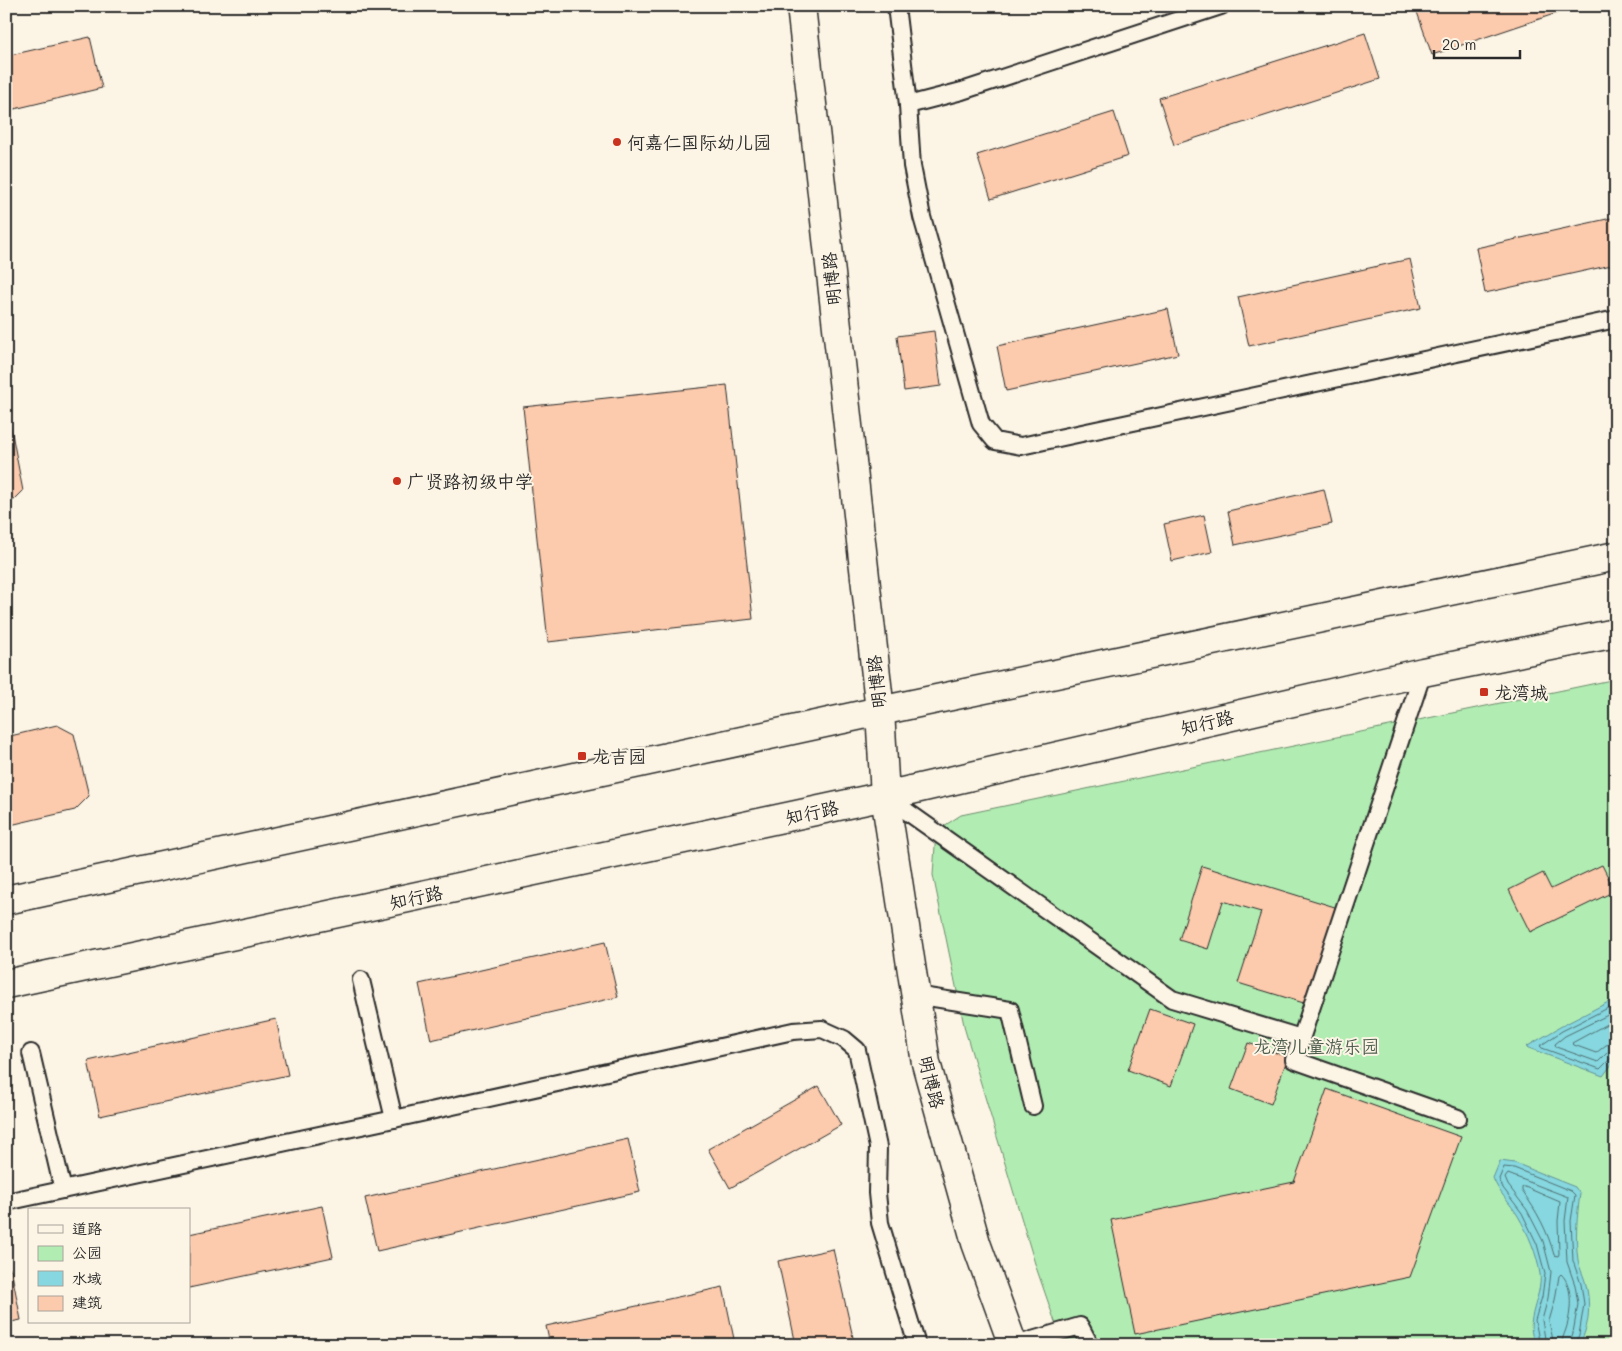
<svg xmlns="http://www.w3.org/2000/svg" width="1622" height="1351" font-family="Mali,'LXGW WenKai TC',sans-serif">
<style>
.green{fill:#b1edb2;stroke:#6e8c6e}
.water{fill:#86d7df;stroke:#629297}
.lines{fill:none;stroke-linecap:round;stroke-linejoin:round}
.shore{stroke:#4f7073;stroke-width:1}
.building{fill:#fccaac;stroke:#2b2b2b}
.lane-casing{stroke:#2b2b2b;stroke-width:20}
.secondary-casing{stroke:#2b2b2b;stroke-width:31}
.lane{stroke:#fcf5e5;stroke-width:16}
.secondary{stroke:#fcf5e5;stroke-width:28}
.poi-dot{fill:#c8321e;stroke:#fcf5e5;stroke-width:2}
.labels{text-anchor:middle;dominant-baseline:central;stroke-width:4;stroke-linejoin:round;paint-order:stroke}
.poi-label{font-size:18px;fill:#2b2b2b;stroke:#fcf5e5;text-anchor:start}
.street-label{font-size:18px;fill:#2b2b2b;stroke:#fcf5e5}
.park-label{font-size:18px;fill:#4c5c4d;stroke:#fcf5e5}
</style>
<rect width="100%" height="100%" fill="#fcf5e5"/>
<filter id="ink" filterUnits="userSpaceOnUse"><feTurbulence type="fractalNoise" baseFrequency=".02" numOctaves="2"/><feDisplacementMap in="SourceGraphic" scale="10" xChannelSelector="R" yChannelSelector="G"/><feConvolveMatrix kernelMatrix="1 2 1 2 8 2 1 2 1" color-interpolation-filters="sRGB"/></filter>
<g filter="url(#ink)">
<!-- green -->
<polygon class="green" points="1616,679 1616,1345 1063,1345 1036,1267 965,1030 933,875 936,831 961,815"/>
<!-- water -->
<g class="water">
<polygon points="1616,998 1616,1059 1603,1076 1526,1047 1560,1027"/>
<path d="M1500 1161 1515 1163 1575 1187 1580 1194C1577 1216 1575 1238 1578 1260 1579 1267 1583 1274 1585 1281 1591 1302 1590 1326 1579 1345H1536C1522 1320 1543 1298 1540 1274 1537 1254 1528 1233 1518 1216 1510 1203 1499 1193 1493 1178Z"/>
</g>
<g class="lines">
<!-- shore -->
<g class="shore">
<polyline points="1616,1004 1562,1031 1540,1046 1542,1048 1600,1069 1611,1058 1616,1057"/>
<polyline points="1616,1011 1565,1036 1555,1044 1556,1047 1598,1062 1608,1052 1616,1050"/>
<polyline points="1616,1019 1572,1043 1574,1045 1596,1053 1606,1045 1616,1043"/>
<path d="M1525 1187 1560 1202 1558 1221 1559 1254 1558 1256 1554 1255C1548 1232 1537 1211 1522 1191V1188Z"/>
<polyline points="1540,1345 1535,1320 1542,1297 1545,1274 1537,1244 1522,1213 1503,1188 1499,1179 1504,1167 1514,1168 1571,1191 1575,1195 1571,1221 1573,1261 1581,1284 1584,1304 1579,1335 1575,1345"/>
<polyline points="1546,1345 1542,1320 1548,1298 1551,1272 1543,1241 1527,1210 1508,1185 1505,1178 1508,1174 1568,1197 1565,1221 1567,1262 1575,1285 1578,1304 1573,1333 1569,1345"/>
<path d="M1554 1345 1549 1321 1555 1300 1559 1276 1561 1274C1574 1286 1571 1314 1566 1329 1564 1335 1562 1339 1561 1345"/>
</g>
</g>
<!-- building -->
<g class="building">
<polygon points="1434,6 1565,6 1566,10 1432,55 1417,12"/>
<polygon points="1365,33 1380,79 1174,145 1159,98"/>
<polygon points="90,37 102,88 6,111 6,56"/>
<polygon points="1114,112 1128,156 991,199 977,155"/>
<polygon points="1616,217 1616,264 1485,293 1476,248"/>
<polygon points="1410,259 1421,308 1249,346 1238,297"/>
<polygon points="1168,309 1178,354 1006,391 997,346"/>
<polygon points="934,331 941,386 904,391 897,336"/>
<polygon points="727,385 753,619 548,642 523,407"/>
<polygon points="6,422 10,423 23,491 12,502 6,504"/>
<polygon points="1324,489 1332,524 1235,545 1228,511"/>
<polygon points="1204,515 1212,552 1172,561 1164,524"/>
<polygon points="57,725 74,734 89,796 75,810 6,826 6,737"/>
<polygon points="1602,865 1615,891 1530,932 1509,890 1543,873 1551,889"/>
<polygon points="1202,866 1338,908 1307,1004 1238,983 1261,912 1223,901 1208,949 1179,940"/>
<polygon points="605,942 618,997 431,1040 419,984"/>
<polygon points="1150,1009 1193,1024 1171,1086 1128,1070"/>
<polygon points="276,1019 288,1075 100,1116 88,1061"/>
<polygon points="1248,1043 1288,1057 1271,1104 1231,1089"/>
<polygon points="819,1086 841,1125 730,1188 708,1149"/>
<polygon points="1327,1089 1461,1137 1410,1277 1135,1334 1111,1220 1294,1182"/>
<polygon points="628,1139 640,1192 377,1251 365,1198"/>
<polygon points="322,1206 333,1257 189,1288 189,1234"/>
<polygon points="833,1249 854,1342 841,1345 796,1345 778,1261"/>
<polygon points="11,1269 21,1320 6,1323 6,1270"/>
<polygon points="723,1287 734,1339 707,1345 550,1345 546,1326"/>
<polygon points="484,1339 486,1345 461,1345"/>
</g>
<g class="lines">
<!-- lane casing -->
<g class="lane-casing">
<g id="lane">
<polyline points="896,6 908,105 912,166 922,217 981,424 995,441 1021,446 1616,319"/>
<polyline points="908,105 962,91 1221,6"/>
<polyline points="1423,672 1294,1060 1458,1118"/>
<polyline points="885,796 1172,999 1301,1038"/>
<polyline points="361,980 394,1119"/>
<polyline points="915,995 1010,1010 1033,1106"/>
<polyline points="31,1053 63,1190"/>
<polyline points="6,1202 394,1119 793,1031 822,1029 844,1039 857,1050 878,1147 877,1193 880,1223 917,1345"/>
<polyline points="1015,1345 1080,1326 1090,1345"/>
</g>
</g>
<!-- secondary casing -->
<g class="secondary-casing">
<g id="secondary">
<polyline points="801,6 880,711 885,796 926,1063 976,1243 1013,1345"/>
<polyline points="6,900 880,711 1616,556"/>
<polyline points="6,984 885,796 1423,672 1616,633"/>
</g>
</g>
<!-- lane -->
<use href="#lane" class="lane"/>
<!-- secondary -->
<use href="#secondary" class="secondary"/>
</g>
</g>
<!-- markers -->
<g class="poi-dot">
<circle cx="617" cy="142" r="5"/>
<circle cx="397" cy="481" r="5"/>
<rect x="1479" y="687" width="10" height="10" rx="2.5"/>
<rect x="577" y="751" width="10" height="10" rx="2.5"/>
</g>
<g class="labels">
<!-- poi labels -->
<g class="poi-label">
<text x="627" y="142">何嘉仁国际幼儿园</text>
<text x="407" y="481">广贤路初级中学</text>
<text x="1494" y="692">龙湾城</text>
<text x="592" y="756">龙吉园</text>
</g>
<!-- street labels -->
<g class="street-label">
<text transform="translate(831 279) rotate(-96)">明博路</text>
<text transform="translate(876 682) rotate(-96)">明博路</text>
<text transform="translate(1207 722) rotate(-13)">知行路</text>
<text transform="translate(812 812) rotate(-12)">知行路</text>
<text transform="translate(416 897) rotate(-12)">知行路</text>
<text transform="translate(932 1082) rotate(76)">明博路</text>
</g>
<!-- park labels -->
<g class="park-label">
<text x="1316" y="1046">龙湾儿童游乐园</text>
</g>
</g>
<!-- margin -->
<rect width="1622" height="1351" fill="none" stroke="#fcf5e5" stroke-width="25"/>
<rect x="12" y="12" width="1597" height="1326" fill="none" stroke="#2b2b2b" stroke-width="2" filter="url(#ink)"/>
<!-- legend -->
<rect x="28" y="1208" width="162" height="115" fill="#fcf5e5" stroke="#a8a49b"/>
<rect x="38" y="1225" width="25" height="8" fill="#fcf5e5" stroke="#a8a49b"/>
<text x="72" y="1234" font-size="15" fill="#2b2b2b">道路</text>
<rect x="38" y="1246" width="25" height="15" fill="#b1edb2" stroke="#a8a49b"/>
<text x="72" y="1258" font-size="15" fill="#2b2b2b">公园</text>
<rect x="38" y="1271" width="25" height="15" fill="#86d7df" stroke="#a8a49b"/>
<text x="72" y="1284" font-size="15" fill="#2b2b2b">水域</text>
<rect x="38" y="1296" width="25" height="15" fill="#fccaac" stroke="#a8a49b"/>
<text x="72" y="1308" font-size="15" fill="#2b2b2b">建筑</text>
<!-- scale -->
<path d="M1434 50v8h86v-8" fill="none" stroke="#2b2b2b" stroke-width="2.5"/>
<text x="1442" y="50" font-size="15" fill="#2b2b2b" stroke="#fcf5e5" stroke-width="4" paint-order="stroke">20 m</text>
</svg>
